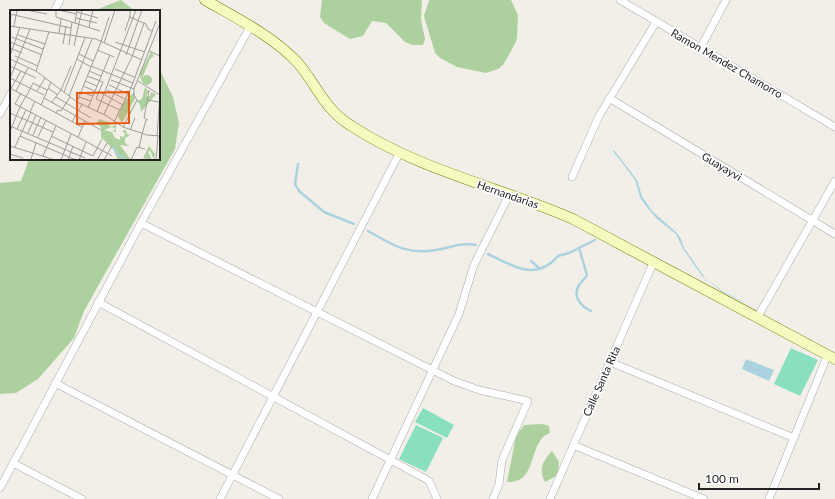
<svg xmlns="http://www.w3.org/2000/svg" width="835" height="499" font-family="Lato,sans-serif">
<style>
.forest{fill:#add19e}
.pitch{fill:#88e0be}
.water{fill:#aad3df}
.lines{fill:none;stroke-linecap:round;stroke-linejoin:round}
.stream{stroke:#aad3df;stroke-width:2.5}
.street-casing{stroke:#a9a9a9;stroke-width:8}
.secondary-casing{stroke:#707d05;stroke-width:11}
.street{stroke:#fff;stroke-width:7}
.secondary{stroke:#f7fabf;stroke-width:10}
.labels{text-anchor:middle;dominant-baseline:central;stroke-width:3.5;stroke-linejoin:round;paint-order:stroke}
.street-label{font-size:11px;fill:#222;stroke:#fff}
.inset-river{fill:none;stroke:#aad3df;stroke-width:2}
.inset-road{fill:none;stroke:#9f9d99;stroke-width:1}
.view{fill:#e8590c;fill-opacity:0.15;stroke:#e8590c;stroke-width:2}
.inset-edge{fill:none;stroke:#222;stroke-width:2}
</style>
<rect width="100%" height="100%" fill="#f2efe9"/>
<!-- forest -->
<g class="forest">
<polygon points="121,0 135,11 98,11 98,9"/>
<polygon points="322,0 422,0 421,20 425,39 423,45 412,45 405,42 386,23 372,21 363,36 350,39 324,23 320,17"/>
<polygon points="429,0 511,0 518,15 517,38 515,44 503,65 498,69 486,73 457,67 440,58 435,53 424,16"/>
<polygon points="159,68 173,97 179,123 175,149 84,311 74,338 38,379 16,393 0,394 0,183 21,181 29,159 159,159"/>
<path d="M543 424 549 426 550 433C527 441 539 484 507 482L516 436 524 425Z"/>
<path d="M552 451 559 462 558 475 545 482C538 469 543 461 552 451Z"/>
</g>
<!-- pitch -->
<g class="pitch">
<polygon points="791,348 818,360 800,396 774,384"/>
<polygon points="423,408 454,425 447,438 415,422"/>
<polygon points="416,425 443,438 426,472 399,459"/>
</g>
<!-- water -->
<g class="water">
<polygon points="614,150 637,180 642,196 652,211 677,233 681,239 684,248 705,278 722,291 754,307 722,292 702,276 683,249 676,234 657,219 645,205 640,197 635,180 613,151"/>
<polygon points="746,359 774,370 769,381 742,369"/>
</g>
<g class="lines">
<!-- stream -->
<g class="stream">
<polyline points="298,164 295,184 299,191 324,212 354,224"/>
<path d="M368 231C393 245 406 255 436 250 450 248 461 242 476 245"/>
<path d="M579 248 587 275C585 279 582 281 579 285 572 297 581 306 591 311"/>
<path d="M488 254C513 266 536 282 558 256L569 253 595 240"/>
<polyline points="531,261 539,268"/>
</g>
<!-- street casing -->
<g class="street-casing">
<g id="street">
<polyline points="620,0 835,127"/>
<polyline points="54,11 60,0"/>
<polyline points="701,47 726,0"/>
<polyline points="609,98 835,234"/>
<polyline points="0,114 11,93"/>
<polyline points="572,177 599,116 656,22"/>
<polyline points="141,223 454,381 479,390 528,401 502,460 499,484 493,499"/>
<polyline points="98,302 424,478 429,481 437,499"/>
<polyline points="757,318 835,181"/>
<polyline points="610,362 794,438"/>
<polyline points="55,383 279,499"/>
<polyline points="573,445 704,499"/>
<polyline points="13,463 82,499"/>
<polyline points="0,488 141,223 250,27"/>
<polyline points="220,499 400,152"/>
<polyline points="372,499 459,314 474,265 509,195"/>
<polyline points="550,499 653,263"/>
<polyline points="769,499 828,354"/>
</g>
</g>
<!-- secondary casing -->
<g class="secondary-casing">
<path id="secondary" d="M205 0C236 18 273 36 298 63 316 84 325 110 350 125 418 170 500 187 573 219L835 359"/>
</g>
<!-- street -->
<use href="#street" class="street"/>
<!-- secondary -->
<use href="#secondary" class="secondary"/>
</g>
<g class="labels">
<!-- street labels -->
<g class="street-label">
<text transform="translate(727 63) rotate(30)">Ramon Mendez Chamorro</text>
<text transform="translate(722 166) rotate(31)">Guayayvi</text>
<text transform="translate(508 194) rotate(19)">Hernandarias</text>
<text transform="translate(601 381) rotate(-66)">Calle Santa Rita</text>
</g>
</g>
<!-- overview -->
<g transform="translate(10 10)">
<rect width="150" height="150" fill="#f2efe9"/>
<path d="M141 42 144 46 140 49 131 71 130 63ZM132 70a5 5 0 1 1 10 0a5 5 0 1 1-10 0ZM135 77 138 81 136 87 140 86 141 82 146 84 131 102 130 94 126 91 132 89ZM124 82 125 89 119 99 121 102H118L112 113 108 106 114 92ZM89 109 98 112 100 117 106 115V122L102 121 106 119 102 117 94 120 102 122 105 128 110 130V126L114 127 115 123 112 122 115 119 118 125 122 124 115 128V133L119 136 110 135 121 150H108L103 139 91 127V117L87 113ZM139 136 145 144 144 150 140 140 138 142 142 150 133 148Z" fill="#add19e"/>
<path class="inset-river" d="M103 136 107 144 117 150"/>
<path class="inset-road" d="M16 0 37 4M46 0V7L90 21M48 0 67 4M120 0V7L136 14 138 19 142 21M67 2 88 8M0 4 61 18M66 8 87 13M65 13 67 0M0 16 86 29 132 50M4 16 7 0M79 17 83 0M115 21 120 6M49 23 51 9M8 25 35 34M2 27 33 39M0 32 32 45M91 32 99 7M105 32 135 42M94 33 105 0M53 34 56 16M59 35 62 12M64 36 72 0M0 38 12 43M87 40 104 47M139 41 150 46M69 44 83 51M116 45 132 0M0 46 10 17M5 46 28 56M0 49 26 61 67 92 97 106 113 117 137 125 150 126M67 49 81 57M0 56 26 68M81 56 123 73M105 59 124 67M26 61 39 22M79 61 91 66M77 66 93 72 86 89 110 100M0 68 20 19M0 68 34 85M101 70 124 79M75 71 87 76M128 71 150 85M99 75 118 84M73 76 85 81M0 78 72 117M38 78 48 85M0 80 11 61M51 80 61 56M97 80 115 89M6 81 18 58M27 81 35 68M88 81 113 95M54 82 75 28M71 82 83 86M11 83 5 94 77 132M59 86 82 29M16 87 23 73 37 80M46 87 81 108M69 87 81 91M34 88 91 120M137 90 149 92M42 92 51 80M67 92 91 32M31 95 41 72M10 97 16 86M78 98 100 45M20 102 25 91M87 102 126 0M0 103 43 122M46 103 48 100 51 101 60 87M94 104 122 47 134 13M138 110 134 108 139 80M62 112 72 94M104 112 121 78 146 11M0 116 75 148M113 117 127 90 124 85V79L150 13M7 119 16 100M120 120 125 108M0 121 10 97M18 123 26 105M132 124 136 110M23 125 31 107M10 126 66 150M41 126 83 146 92 129M147 126 150 85M28 127 36 110M68 127 75 111M77 132 102 146M0 136 45 150M5 137 21 102M129 138 132 124M0 144 13 148M33 146 46 116M21 149 26 133M51 150 61 124M58 150 63 136M69 150 76 132M87 150 97 133M94 150 102 136M121 150 127 137 135 139M146 150 148 126"/>
<path class="view" d="M119 82V113L67 114V83Z"/>
<rect width="150" height="150" class="inset-edge"/>
</g>
<!-- scale -->
<path d="M699 483v6h120v-6" fill="none" stroke="#222222" stroke-width="2"/>
<text x="705" y="483" font-size="12" fill="#222222" stroke="#ffffff" stroke-width="3" paint-order="stroke">100 m</text>
</svg>
